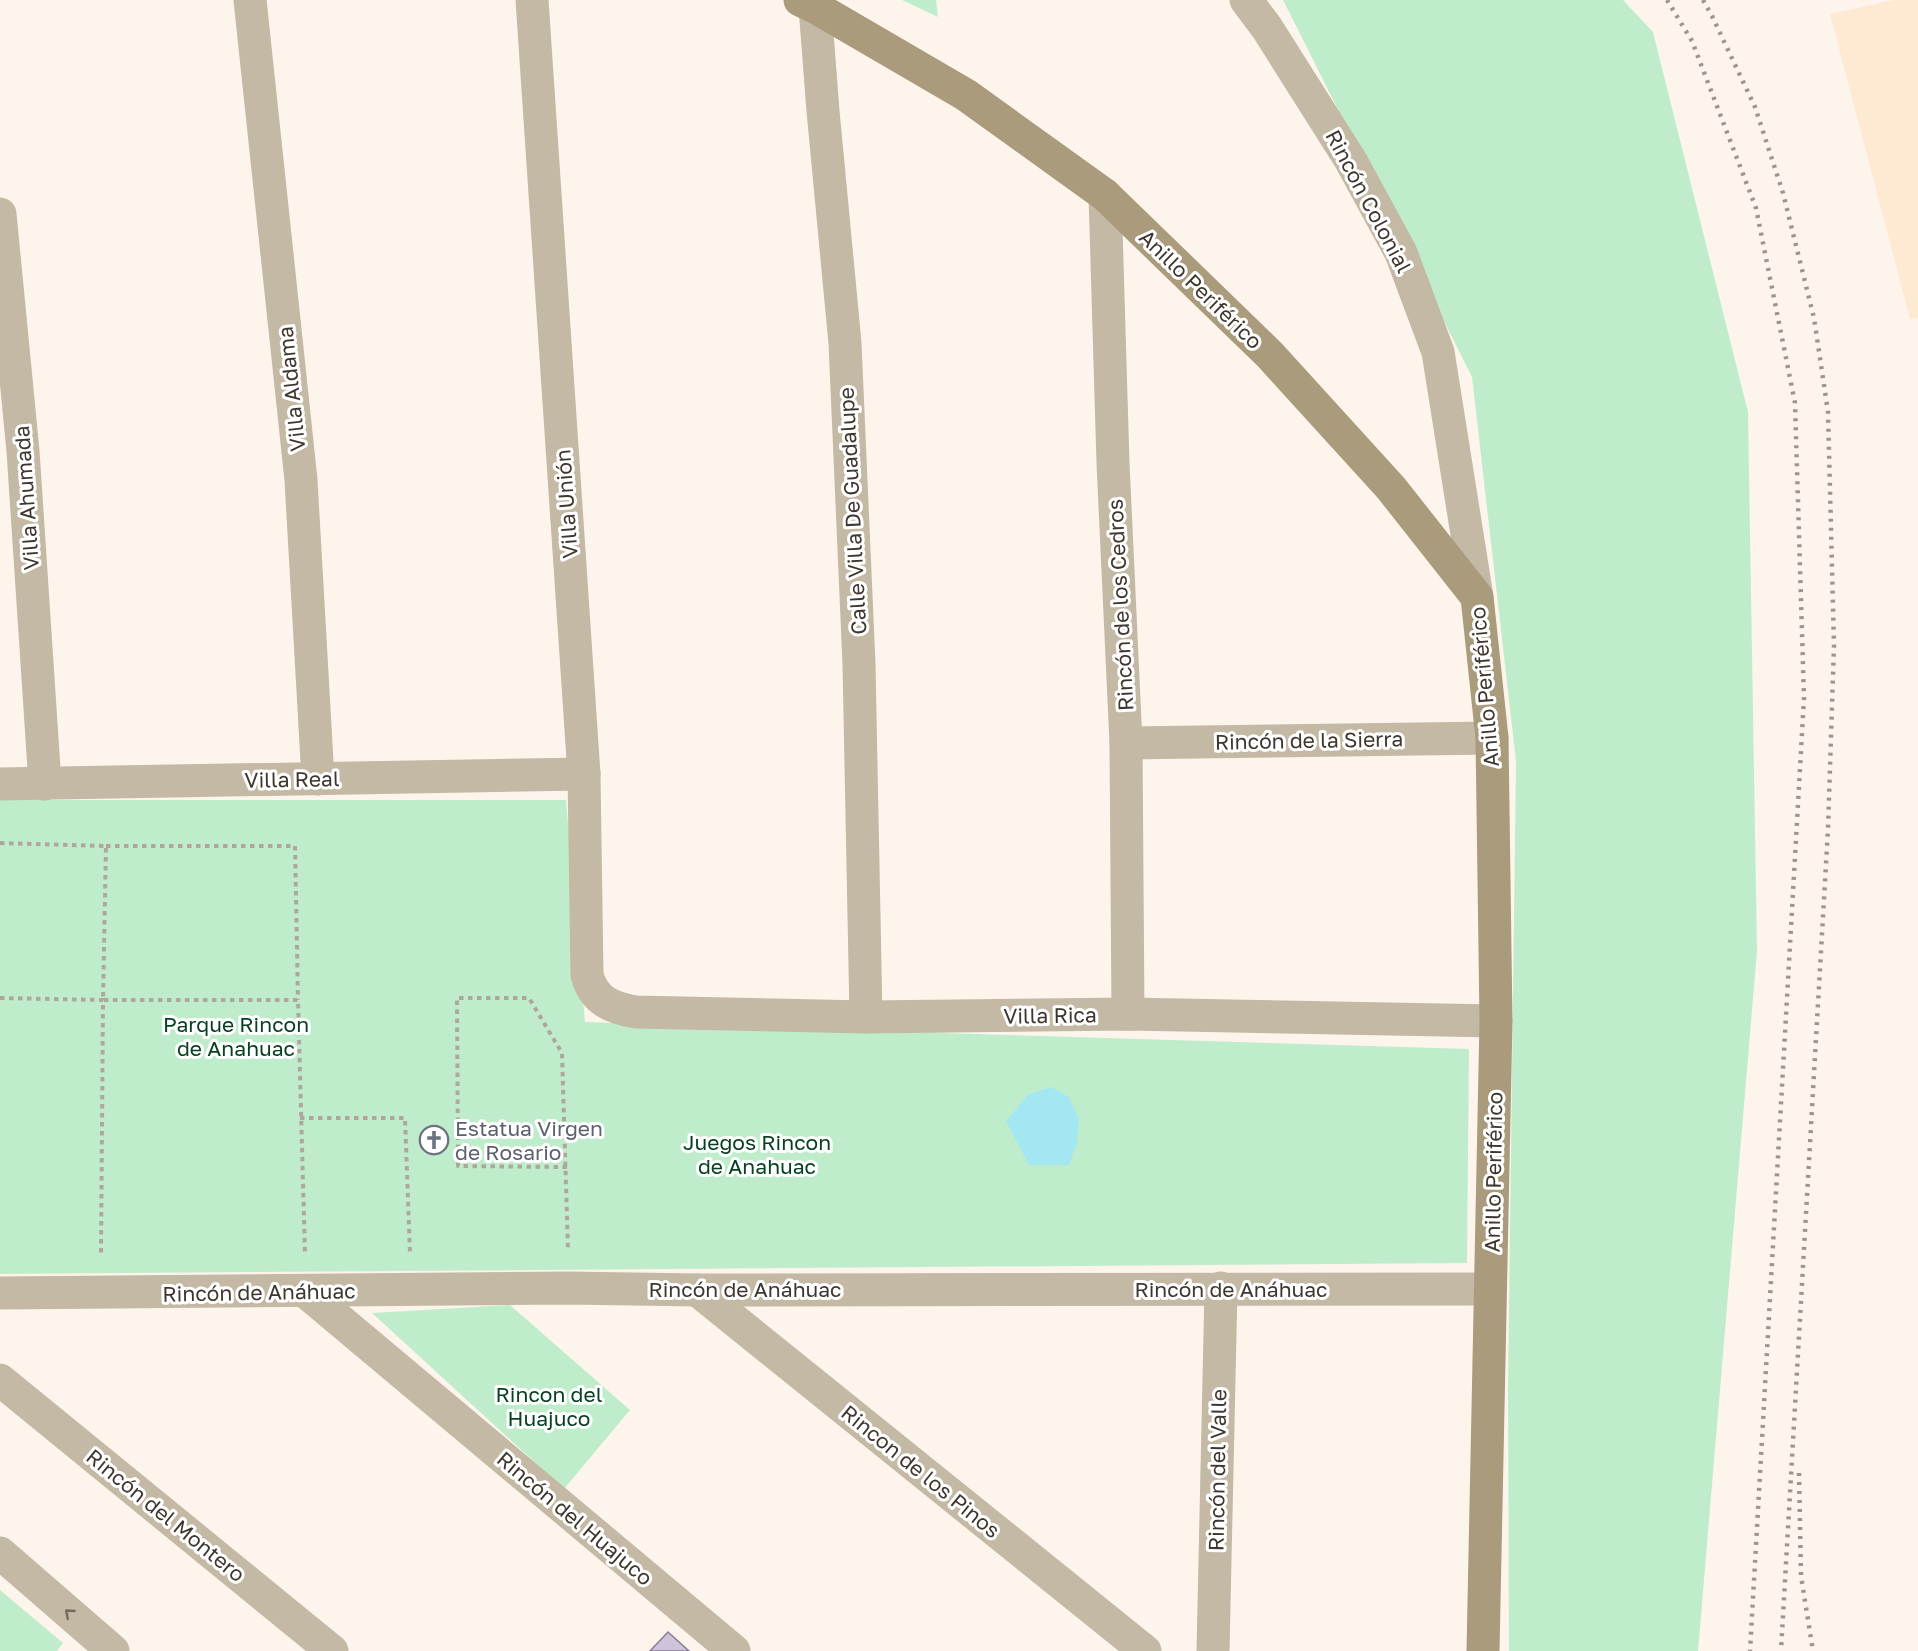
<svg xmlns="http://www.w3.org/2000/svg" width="1918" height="1651" font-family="'Golos Text',sans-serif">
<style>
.built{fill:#fee9d2}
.green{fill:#bfedcb}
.water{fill:#a3e7f2}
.building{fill:#cfc3db;stroke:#8a7e95;stroke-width:1.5}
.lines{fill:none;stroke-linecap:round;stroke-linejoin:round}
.path{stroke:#afa79e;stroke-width:4;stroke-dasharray:4.5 4.5;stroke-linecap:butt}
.street{stroke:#c3b9a4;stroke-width:33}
.secondary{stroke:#a99b7c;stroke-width:33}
.rail{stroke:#9d958d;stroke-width:4.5;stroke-dasharray:3 6;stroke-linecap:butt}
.oneway{stroke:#746b5e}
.labels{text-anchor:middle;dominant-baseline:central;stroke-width:6;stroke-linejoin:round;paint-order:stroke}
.street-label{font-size:21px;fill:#3f372f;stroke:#fff}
.park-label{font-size:21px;fill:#074121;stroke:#fff}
.worship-label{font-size:21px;fill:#5b616d;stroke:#fff;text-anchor:start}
</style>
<rect width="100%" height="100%" fill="#fdf5ec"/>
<!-- built -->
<polygon class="built" points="1894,0 1918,0 1918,318 1910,319 1830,14"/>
<!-- green -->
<g class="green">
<polygon points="902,0 936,0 938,17"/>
<polygon points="1283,0 1623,0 1653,32 1748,412 1757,951 1698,1651 1509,1651 1508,1386 1516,761 1472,377"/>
<polygon points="0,800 566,800 585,1022 1469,1049 1467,1263 0,1274"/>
<polygon points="510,1305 630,1410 564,1489 372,1313"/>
<polygon points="0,1590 63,1643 57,1651 0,1651"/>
</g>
<!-- water -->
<polygon class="water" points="1051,1087 1069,1097 1079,1119 1077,1142 1069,1165 1029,1165 1006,1121 1029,1094"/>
<!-- building -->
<polygon class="building" points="668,1632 689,1651 650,1651"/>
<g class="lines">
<!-- path -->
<g class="path">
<polyline points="0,843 106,846 103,1000 298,1000 305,1255"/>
<polyline points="106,846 295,846 298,1000"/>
<polyline points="0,998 103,1000 101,1256"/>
<polyline points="300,1118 405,1118 410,1253"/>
<polyline points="567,1167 458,1166 457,998 529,998 562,1053 568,1251"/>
</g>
<!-- street -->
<g class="street">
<polyline points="250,0 301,480 318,779"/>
<path d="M532 0 584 774 587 975C594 1001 612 1008 636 1012L866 1017 1128 1014 1496 1021"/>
<polyline points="1246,0 1267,28 1351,161 1401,253 1438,352 1477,597"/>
<polyline points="815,7 823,111 845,343 859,664 866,1017"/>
<polyline points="1105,195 1113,463 1126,743 1128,1014"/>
<polyline points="0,214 23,451 45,784"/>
<polyline points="1126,743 1492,738"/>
<polyline points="0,784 584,774"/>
<polyline points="697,1290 1145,1651"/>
<polyline points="306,1292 734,1651"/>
<polyline points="0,1293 568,1288 697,1290 1490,1289"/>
<polyline points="0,1380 332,1651"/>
<polyline points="0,1553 113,1651"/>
<polyline points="1213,1651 1221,1288"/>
</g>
<!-- secondary -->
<polyline class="secondary" points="800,0 815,7 966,95 1105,195 1270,355 1391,488 1477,597 1492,738 1496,1021 1483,1651"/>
<!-- rail -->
<g class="rail">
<polyline points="1667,0 1692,41 1756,208 1795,403 1804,698 1750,1651"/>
<polyline points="1703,0 1712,16 1755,107 1783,193 1814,318 1828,412 1834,645 1828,829 1781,1651"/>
<polyline points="1799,1473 1801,1576 1813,1651"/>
</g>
</g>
<!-- one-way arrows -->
<defs><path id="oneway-chevron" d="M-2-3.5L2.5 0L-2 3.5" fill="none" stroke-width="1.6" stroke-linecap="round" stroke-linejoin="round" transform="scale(1.5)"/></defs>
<use class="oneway" href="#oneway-chevron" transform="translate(69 1613) rotate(-139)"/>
<!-- icons -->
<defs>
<g id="church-ring" transform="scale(1.5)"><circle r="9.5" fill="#fff" stroke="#6b7280" stroke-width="1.5"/><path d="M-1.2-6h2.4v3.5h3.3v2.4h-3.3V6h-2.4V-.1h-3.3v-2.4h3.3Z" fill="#6b7280"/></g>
</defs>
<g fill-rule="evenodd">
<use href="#church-ring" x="434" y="1140"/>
</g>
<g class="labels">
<!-- street labels -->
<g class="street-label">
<text transform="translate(1369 201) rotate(62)">Rincón Colonial</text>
<text transform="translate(1201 289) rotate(44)">Anillo Periférico</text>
<text transform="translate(291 389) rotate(-96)">Villa Aldama</text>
<text transform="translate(26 498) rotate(-94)">Villa Ahumada</text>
<text transform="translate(566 504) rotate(-94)">Villa Unión</text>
<text transform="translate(852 511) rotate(-93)">Calle Villa De Guadalupe</text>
<text transform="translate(1120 605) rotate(-93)">Rincón de los Cedros</text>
<text transform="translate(1484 687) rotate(-95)">Anillo Periférico</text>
<text transform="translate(1309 740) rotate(-1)">Rincón de la Sierra</text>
<text transform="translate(292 779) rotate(-1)">Villa Real</text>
<text transform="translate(1050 1015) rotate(-1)">Villa Rica</text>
<text transform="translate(1493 1172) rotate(-89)">Anillo Periférico</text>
<text x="745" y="1289">Rincón de Anáhuac</text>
<text x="1231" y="1289">Rincón de Anáhuac</text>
<text transform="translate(259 1292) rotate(-1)">Rincón de Anáhuac</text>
<text transform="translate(1217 1470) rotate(-89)">Rincón del Valle</text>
<text transform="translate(921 1471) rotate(39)">Rincon de los Pinos</text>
<text transform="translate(166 1515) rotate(39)">Rincón del Montero</text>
<text transform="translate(575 1518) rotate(40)">Rincón del Huajuco</text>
</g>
<!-- park labels -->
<g class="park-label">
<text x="236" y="1024">Parque Rincon<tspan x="236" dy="24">de Anahuac</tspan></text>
<text x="757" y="1142">Juegos Rincon<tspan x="757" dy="24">de Anahuac</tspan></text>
<text x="549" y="1394">Rincon del<tspan x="549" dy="24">Huajuco</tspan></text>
</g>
<!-- worship labels -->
<g class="worship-label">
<text x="455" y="1128">Estatua Virgen<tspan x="455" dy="24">de Rosario</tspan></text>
</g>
</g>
</svg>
